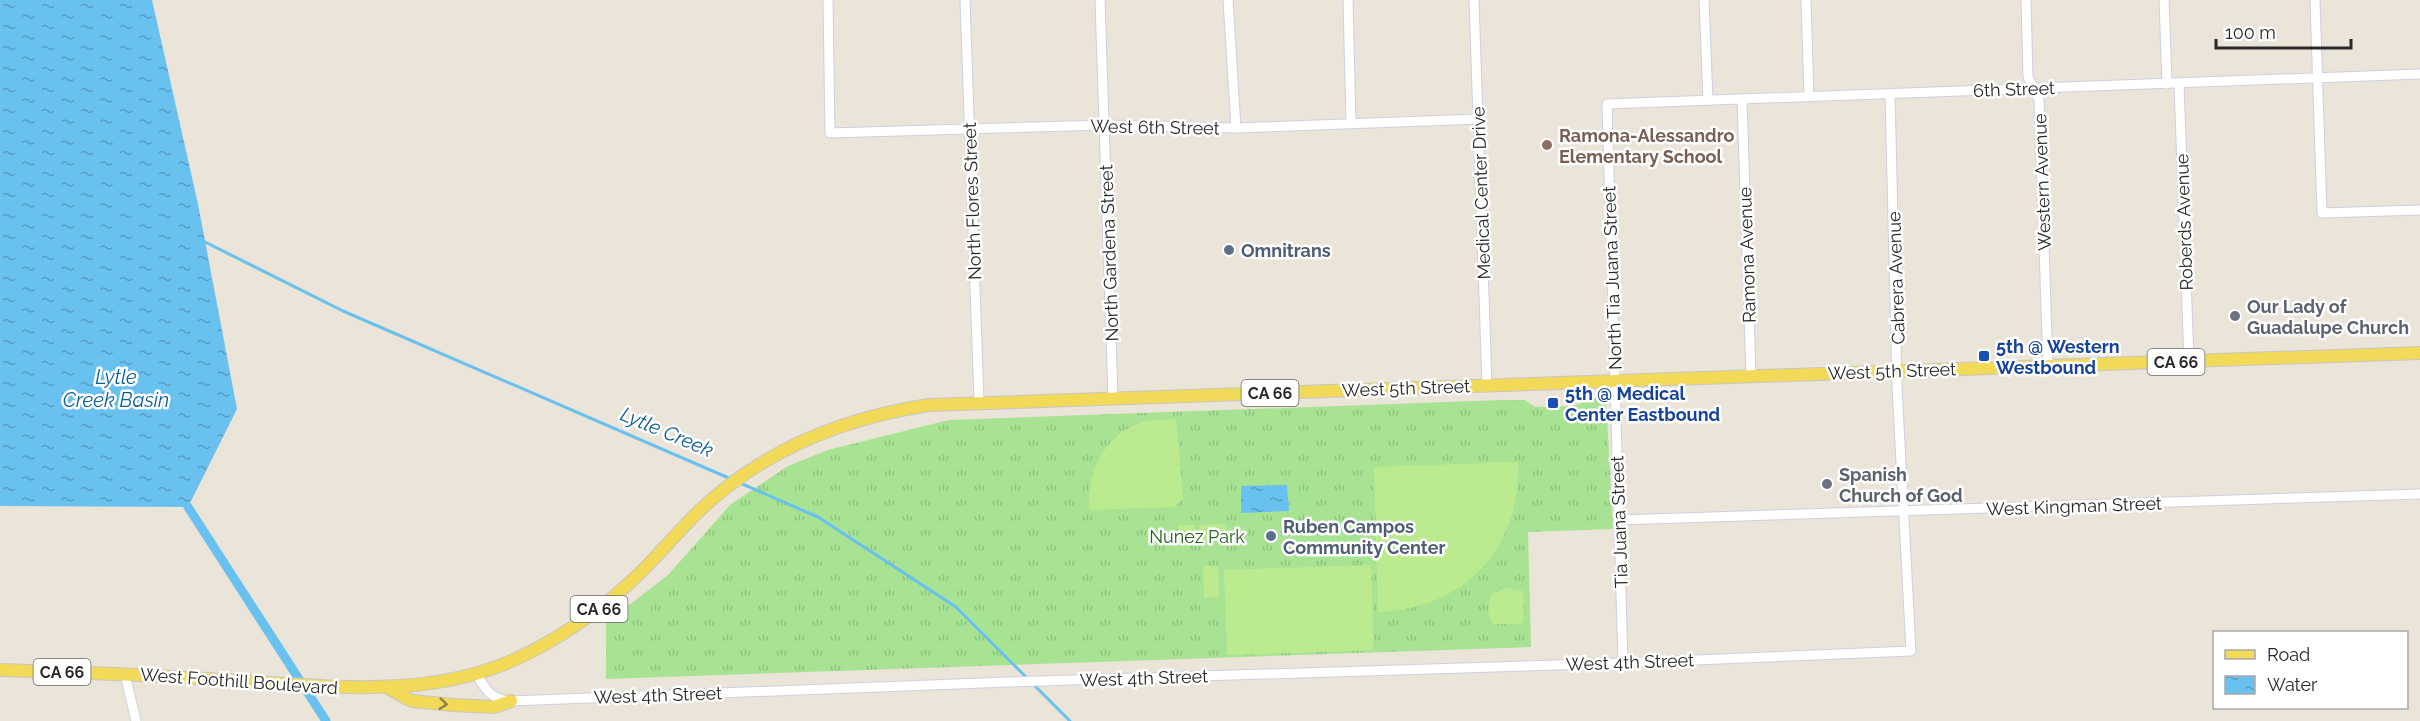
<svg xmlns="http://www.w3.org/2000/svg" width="2420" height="721" font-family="Raleway,sans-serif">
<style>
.grass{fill:url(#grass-tufts)}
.pitch{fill:#bcea8f}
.water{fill:url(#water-ripples)}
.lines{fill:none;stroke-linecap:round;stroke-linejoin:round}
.stream{stroke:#69c1ef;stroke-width:3}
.canal{stroke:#69c1ef;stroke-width:9}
.minor-casing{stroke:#ced0e1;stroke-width:11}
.major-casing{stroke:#c7c7c7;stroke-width:14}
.minor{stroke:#fff;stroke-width:9}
.major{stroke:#f2d957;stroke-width:12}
.oneway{stroke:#8d8040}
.education-dot{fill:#8d6e63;stroke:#fff;stroke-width:2}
.service-dot{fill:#5c6f8a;stroke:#fff;stroke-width:2}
.worship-dot{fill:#6b7280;stroke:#fff;stroke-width:2}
.transit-dot{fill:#1a4fb4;stroke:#fff;stroke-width:2}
.labels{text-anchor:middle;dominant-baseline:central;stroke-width:5;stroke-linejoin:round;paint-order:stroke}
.shield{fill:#fff;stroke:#686868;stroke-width:1.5}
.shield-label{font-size:16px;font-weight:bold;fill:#282828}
.street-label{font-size:18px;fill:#282828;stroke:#fff}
.education-label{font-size:18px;font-weight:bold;fill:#785e54;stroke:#fff;text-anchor:start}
.service-label{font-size:18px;font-weight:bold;fill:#4e5e75;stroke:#fff;text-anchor:start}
.worship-label{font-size:18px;font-weight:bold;fill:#5b616d;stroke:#fff;text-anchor:start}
.transit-label{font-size:18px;font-weight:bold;fill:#164399;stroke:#fff;text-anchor:start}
.park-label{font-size:18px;fill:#226418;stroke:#fff}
.water-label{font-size:20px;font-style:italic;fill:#0b5d98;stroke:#fff}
</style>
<defs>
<pattern id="grass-tufts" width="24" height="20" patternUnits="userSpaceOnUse" patternTransform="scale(1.5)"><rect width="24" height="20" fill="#a8e394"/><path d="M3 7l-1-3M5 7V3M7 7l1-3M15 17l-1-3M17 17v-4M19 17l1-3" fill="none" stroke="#91c380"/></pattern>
<pattern id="water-ripples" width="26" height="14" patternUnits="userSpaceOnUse" patternTransform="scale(1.5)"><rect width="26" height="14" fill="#69c1ef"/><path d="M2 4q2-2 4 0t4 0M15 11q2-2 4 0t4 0" fill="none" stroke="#569dc2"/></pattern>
</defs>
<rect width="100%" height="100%" fill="#ebe4d9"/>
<!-- grass -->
<polygon class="grass" points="1594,398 1606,398 1613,529 1528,532 1531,647 606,679 606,623 668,575 731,504 788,466 828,450 949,420 1502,400 1525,400 1535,407 1573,406"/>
<!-- pitch -->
<g class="pitch">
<path d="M1176 419 1183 498 1174 507 1089 510C1087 472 1104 434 1143 422 1153 419 1166 420 1176 419Z"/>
<path d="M1518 462C1521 549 1464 609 1378 612L1374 467Z"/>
<polygon points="1226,524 1227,540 1200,542 1199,525"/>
<polygon points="1178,525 1195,525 1195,541 1179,542"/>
<polygon points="1371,565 1374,650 1227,655 1224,570"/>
<polygon points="1203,566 1218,566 1219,597 1204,598"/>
<path d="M1506 588 1523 591 1524 621 1521 624H1493C1486 616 1488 603 1492 594Z"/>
</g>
<!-- water -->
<g class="water">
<polygon points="0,0 152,0 198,204 237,409 188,507 0,506"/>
<polygon points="1287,485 1289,511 1241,513 1241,486"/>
</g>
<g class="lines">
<!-- stream -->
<g class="stream">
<polyline points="205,242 343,311 731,479"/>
<polyline points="740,483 818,517 956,607 1027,678"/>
<polyline points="1034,685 1070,721"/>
</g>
<!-- canal -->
<polyline class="canal" points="188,507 326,721"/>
<!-- minor casing -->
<g class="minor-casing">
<g id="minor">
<polyline points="828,0 830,133 1105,125 1236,128 1479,119"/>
<polyline points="965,0 979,402"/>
<polyline points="1100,0 1113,398"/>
<polyline points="1228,0 1236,128"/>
<polyline points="1348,0 1351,123"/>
<polyline points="1474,0 1487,385"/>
<polyline points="1704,0 1708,100"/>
<polyline points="1806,0 1809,96"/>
<polyline points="2026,0 2028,77 2039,100 2048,366"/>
<polyline points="2164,0 2167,84"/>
<polyline points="2315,0 2322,213 2420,210"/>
<polyline points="2179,84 2189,361"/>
<polyline points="1742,99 1751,376"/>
<polyline points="1619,520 2420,494"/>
<polyline points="1623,663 1607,104 2420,74"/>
<path d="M476 673C485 689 491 700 511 701L1008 682 1623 663 1911 651 1897 387 1890 94"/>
<polyline points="125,674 136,721"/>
</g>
</g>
<!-- major casing -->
<g class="major-casing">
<g id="major">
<path d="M0 670C75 672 150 675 224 680 322 685 424 701 516 659 563 637 604 608 641 572 660 553 678 532 697 513 761 451 843 418 929 405L2420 353"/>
<polyline points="388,688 412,701 454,705 494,707 511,701"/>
</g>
</g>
<!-- minor -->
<use href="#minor" class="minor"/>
<!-- major -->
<use href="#major" class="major"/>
</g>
<!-- one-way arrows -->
<defs><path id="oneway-chevron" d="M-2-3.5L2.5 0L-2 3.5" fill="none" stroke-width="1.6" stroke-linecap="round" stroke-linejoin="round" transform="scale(1.5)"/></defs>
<use class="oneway" href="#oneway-chevron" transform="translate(443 704) rotate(6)"/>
<!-- markers -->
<circle class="education-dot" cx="1547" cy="145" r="6"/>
<g class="service-dot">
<circle cx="1229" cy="250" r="6"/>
<circle cx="1271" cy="536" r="6"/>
</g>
<g class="worship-dot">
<circle cx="2235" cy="316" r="6"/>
<circle cx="1827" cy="484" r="6"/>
</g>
<g class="transit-dot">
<rect x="1978" y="350" width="12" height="12" rx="3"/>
<rect x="1547" y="397" width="12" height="12" rx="3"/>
</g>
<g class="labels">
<!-- shield labels -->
<g class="shield">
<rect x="2147.5" y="349" width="57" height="26" rx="4.5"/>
<rect x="1241.5" y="380" width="57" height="26" rx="4.5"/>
<rect x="570.5" y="596" width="57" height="26" rx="4.5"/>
<rect x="33.5" y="659" width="57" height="26" rx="4.5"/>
</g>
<g class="shield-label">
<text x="2176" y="362">CA 66</text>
<text x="1270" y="393">CA 66</text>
<text x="599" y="609">CA 66</text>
<text x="62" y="672">CA 66</text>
</g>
<!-- street labels -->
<g class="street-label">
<text transform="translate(2014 89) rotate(-2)">6th Street</text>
<text transform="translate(1155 127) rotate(1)">West 6th Street</text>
<text transform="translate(2042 182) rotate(-92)">Western Avenue</text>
<text transform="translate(1481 193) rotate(-92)">Medical Center Drive</text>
<text transform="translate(972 201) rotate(-92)">North Flores Street</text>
<text transform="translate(2184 222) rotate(-92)">Roberds Avenue</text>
<text transform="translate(1109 253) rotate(-92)">North Gardena Street</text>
<text transform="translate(1747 255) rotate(-92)">Ramona Avenue</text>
<text transform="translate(1612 278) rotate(-92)">North Tia Juana Street</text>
<text transform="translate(1896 278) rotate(-92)">Cabrera Avenue</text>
<text transform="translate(1892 371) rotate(-2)">West 5th Street</text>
<text transform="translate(1406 388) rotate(-2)">West 5th Street</text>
<text transform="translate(2074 506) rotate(-2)">West Kingman Street</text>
<text transform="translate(1619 522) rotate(-92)">Tia Juana Street</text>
<text transform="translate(1630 662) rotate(-2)">West 4th Street</text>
<text transform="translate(1144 678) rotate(-2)">West 4th Street</text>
<text transform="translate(239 681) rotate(4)">West Foothill Boulevard</text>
<text transform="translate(658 695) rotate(-2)">West 4th Street</text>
</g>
<!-- education labels -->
<g class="education-label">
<text x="1559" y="135">Ramona-Alessandro<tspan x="1559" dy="21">Elementary School</tspan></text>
</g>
<!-- service labels -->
<g class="service-label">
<text x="1241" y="250">Omnitrans</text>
<text x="1283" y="526">Ruben Campos<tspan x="1283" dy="21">Community Center</tspan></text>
</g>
<!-- worship labels -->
<g class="worship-label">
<text x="2247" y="306">Our Lady of<tspan x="2247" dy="21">Guadalupe Church</tspan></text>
<text x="1839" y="474">Spanish<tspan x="1839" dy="21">Church of God</tspan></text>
</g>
<!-- transit labels -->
<g class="transit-label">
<text x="1996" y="346">5th @ Western<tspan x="1996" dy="21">Westbound</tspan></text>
<text x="1565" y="393">5th @ Medical<tspan x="1565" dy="21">Center Eastbound</tspan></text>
</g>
<!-- park labels -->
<g class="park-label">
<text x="1197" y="536">Nunez Park</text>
</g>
<!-- water labels -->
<g class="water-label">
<text x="116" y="377">Lytle<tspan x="116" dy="23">Creek Basin</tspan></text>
<text transform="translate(667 432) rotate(23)">Lytle Creek</text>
</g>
</g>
<!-- legend -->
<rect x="2213" y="631" width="195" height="78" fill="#ffffff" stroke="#a9a9a9" stroke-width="1.5"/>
<rect x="2225" y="650" width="30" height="9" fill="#f2d957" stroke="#a9a9a9" stroke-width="1.5"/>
<text x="2267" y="661" font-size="18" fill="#282828">Road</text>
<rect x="2225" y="676" width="30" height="18" fill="url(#water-ripples)" stroke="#a9a9a9" stroke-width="1.5"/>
<text x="2267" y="691" font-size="18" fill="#282828">Water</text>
<!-- scale -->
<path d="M2216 39v9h135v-9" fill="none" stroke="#282828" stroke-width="3"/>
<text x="2225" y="39" font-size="18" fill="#282828" stroke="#ffffff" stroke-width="4.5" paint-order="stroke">100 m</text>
</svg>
